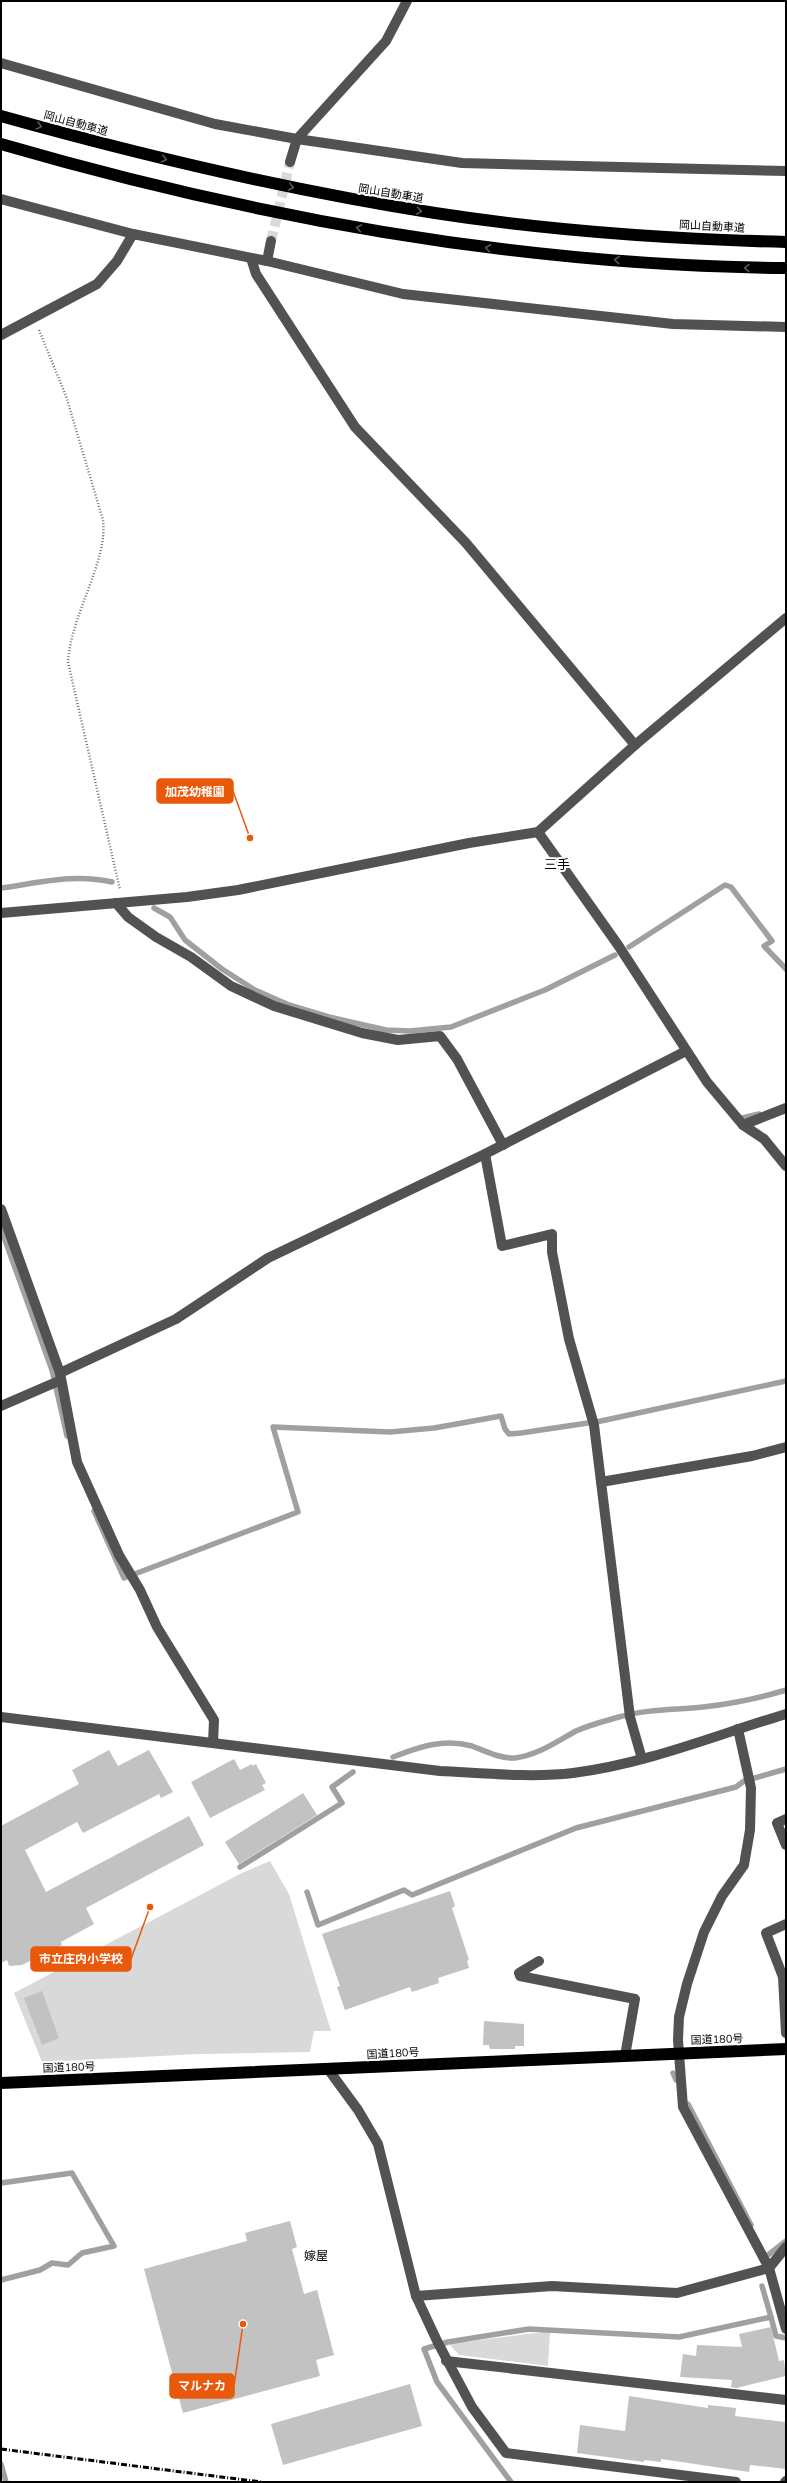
<svg xmlns="http://www.w3.org/2000/svg" width="787" height="2483" font-family="Mulish,'Noto Sans JP',sans-serif">
<style>
.green{fill:#d9d9d9}
.lines{fill:none;stroke-linecap:round;stroke-linejoin:round}
.stream{stroke:#a0a0a0;stroke-width:5.5}
.building{fill:#c2c2c2}
.minor-tunnel{stroke:#d9d9d9;stroke-width:10;stroke-dasharray:10 5;stroke-linecap:butt}
.path{stroke:#747474;stroke-width:2.5;stroke-dasharray:1 2;stroke-linecap:butt}
.minor{stroke:#525252;stroke-width:10}
.highway{stroke:#000;stroke-width:12}
.rail{stroke:#000;stroke-width:3;stroke-dasharray:6 2 1 2;stroke-linecap:butt}
.oneway{stroke:#595959}
.labels{text-anchor:middle;dominant-baseline:central;stroke-width:4;stroke-linejoin:round;paint-order:stroke}
.street-label{font-size:11px;fill:#000;stroke:#fff}
.neighbourhood-label{font-size:12px;fill:#000;stroke:#fff}
.quarter-label{font-size:13px;fill:#000;stroke:#fff}
.leader{fill:none;stroke:#e8590c;stroke-width:1.5}
.callout-dot{fill:#e8590c;stroke:#fff;stroke-width:1.5}
.callout{fill:#e8590c;stroke:#e8590c;stroke-width:1.5}
.callout-label{font-size:12px;text-anchor:middle;font-weight:bold;fill:#fff}
</style>
<rect width="100%" height="100%" fill="#fff"/>
<!-- green -->
<g class="green">
<polygon points="270,1861 289,1894 331,2031 314,2031 310,2052 199,2054 42,2062 14,1993 242,1873"/>
<polygon points="550,2331 548,2366 459,2355 449,2344"/>
</g>
<g class="lines">
<!-- stream -->
<g class="stream">
<path d="M1 888C38 883 75 873 112 882"/>
<polyline points="154,908 170,917 185,940 222,969 255,990 289,1005 329,1017 386,1030 410,1031 451,1027 545,990 615,955"/>
<polyline points="629,947 725,885 731,887 772,941 764,946 786,969"/>
<polyline points="742,1118 759,1114"/>
<polyline points="1,1229 52,1370 67,1436"/>
<polyline points="94,1511 124,1578 298,1512 273,1427 390,1432 434,1428 501,1416 505,1429 509,1434 521,1433 601,1421 786,1381"/>
<path d="M393 1757C419 1747 443 1738 472 1746 485 1751 501 1759 515 1758 538 1755 556 1742 576 1731 589 1725 605 1721 619 1717 647 1709 675 1710 703 1707 731 1704 760 1698 786 1690"/>
<polyline points="240,1867 342,1803 332,1787 353,1772"/>
<polyline points="307,1892 318,1925 404,1890 412,1895 576,1828 736,1787 744,1781 786,1769"/>
<polyline points="673,2073 676,2080"/>
<polyline points="688,2104 751,2225"/>
<polyline points="1,2183 72,2173 114,2246 82,2253 68,2265 52,2263 40,2270 1,2280"/>
<polyline points="768,2255 786,2241"/>
<polyline points="762,2286 771,2317"/>
<polyline points="1,2464 6,2482"/>
<polyline points="511,2482 437,2382 424,2349 448,2342 529,2329 679,2337 771,2317 776,2336 786,2338"/>
</g>
</g>
<!-- building -->
<g class="building">
<polygon points="109,1750 118,1766 149,1750 173,1792 161,1798 159,1794 83,1833 77,1822 25,1850 46,1892 189,1816 204,1845 86,1908 94,1924 61,1942 62,1945 22,1965 9,1966 7,1960 1,1963 1,1826 79,1784 72,1770"/>
<polygon points="234,1759 240,1770 252,1764 253,1766 256,1764 266,1783 262,1785 265,1790 210,1818 191,1782"/>
<polygon points="303,1793 317,1815 239,1864 225,1842"/>
<polygon points="450,1891 455,1906 452,1908 469,1960 467,1961 469,1968 438,1978 439,1983 412,1992 410,1987 345,2010 337,1987 340,1986 322,1934"/>
<polygon points="42,1991 59,2038 42,2045 24,1998"/>
<polygon points="484,2021 524,2024 524,2046 515,2046 515,2049 490,2049 489,2045 483,2045"/>
<polygon points="290,2221 297,2247 292,2249 304,2294 317,2290 334,2355 316,2360 320,2376 183,2413 144,2269 247,2241 245,2233"/>
<polygon points="771,2327 779,2361 784,2360 786,2376 736,2388 731,2387 732,2380 680,2377 683,2354 696,2356 697,2345 742,2347 739,2334"/>
<polygon points="410,2384 422,2426 283,2465 271,2424"/>
<polygon points="629,2396 708,2408 708,2405 736,2408 735,2416 786,2422 786,2469 750,2465 749,2472 661,2459 661,2462 644,2460 644,2462 577,2453 580,2425 625,2431"/>
</g>
<g class="lines">
<!-- minor-tunnel -->
<polyline class="minor-tunnel" points="271,241 290,162"/>
<!-- path -->
<path class="path" d="M39 330 66 396 103 520C108 562 71 614 68 662L120 890"/>
<!-- minor -->
<g class="minor">
<polyline points="1,63 215,124 297,139 462,163 786,171"/>
<polyline points="290,162 297,139 386,41 407,1"/>
<polyline points="1,199 133,234 267,261 403,294 673,324 786,327"/>
<polyline points="251,258 256,274 355,427 466,543 635,745"/>
<polyline points="267,261 271,241"/>
<polyline points="1,335 97,284 117,261 133,234"/>
<polyline points="538,832 618,945 707,1082 743,1125 764,1139 786,1166"/>
<polyline points="116,903 128,917 156,937 191,957 231,986 274,1006 362,1033 398,1040 440,1036 457,1059 503,1145"/>
<polyline points="1,913 187,897 238,890 469,843 538,832 635,745 786,618"/>
<polyline points="743,1125 786,1108"/>
<polyline points="485,1154 502,1246 552,1234 552,1252 569,1339 594,1425 630,1717 642,1759"/>
<polyline points="1,1209 60,1373 77,1462 119,1555 140,1590 157,1627 214,1720 213,1743"/>
<polyline points="60,1373 176,1319 268,1258 485,1154 686,1051"/>
<polyline points="1,1406 61,1380"/>
<polyline points="601,1482 752,1456 786,1447"/>
<path d="M1 1717 440 1771C482 1773 532 1778 573 1773 646 1764 716 1735 786 1714"/>
<polyline points="738,1729 751,1788 750,1830 744,1865 722,1896 704,1932 687,1984 679,2017 678,2040 683,2107 769,2268 786,2247"/>
<polyline points="786,1819 777,1823 786,1845"/>
<polyline points="786,1924 766,1933 783,1977 786,2033"/>
<polyline points="539,1961 519,1973 520,1976 635,1999 625,2056"/>
<polyline points="328,2069 358,2110 378,2144 416,2296 438,2343 472,2407 506,2453 736,2482"/>
<polyline points="416,2296 552,2286 677,2293 769,2268 786,2329"/>
<polyline points="446,2361 786,2400"/>
<polyline points="785,2482 786,2481"/>
</g>
<!-- highway -->
<g class="highway">
<path d="M1 116C144 156 288 190 435 213 551 231 669 239 786 242"/>
<path d="M1 144C256 218 520 266 786 268"/>
<polyline points="1,2083 786,2049"/>
</g>
<!-- rail -->
<polyline class="rail" points="1,2449 261,2482"/>
</g>
<!-- one-way arrows -->
<defs><path id="oneway-chevron" d="M-2-3.5L2.5 0L-2 3.5" fill="none" stroke-width="1.6" stroke-linecap="round" stroke-linejoin="round"/></defs>
<g class="oneway">
<use href="#oneway-chevron" transform="translate(39 126) rotate(15)"/>
<use href="#oneway-chevron" transform="translate(164 159) rotate(13)"/>
<use href="#oneway-chevron" transform="translate(291 187) rotate(12)"/>
<use href="#oneway-chevron" transform="translate(419 211) rotate(9)"/>
<use href="#oneway-chevron" transform="translate(359 228) rotate(-170)"/>
<use href="#oneway-chevron" transform="translate(488 248) rotate(-173)"/>
<use href="#oneway-chevron" transform="translate(617 260) rotate(-175)"/>
<use href="#oneway-chevron" transform="translate(747 268) rotate(-179)"/>
</g>
<g class="labels">
<!-- street labels -->
<g class="street-label">
<text transform="translate(76 123) rotate(15)">岡山自動車道</text>
<text transform="translate(391 193) rotate(9)">岡山自動車道</text>
<text transform="translate(712 226) rotate(3)">岡山自動車道</text>
<text transform="translate(717 2039) rotate(-2)">国道180号</text>
<text transform="translate(393 2053) rotate(-3)">国道180号</text>
<text transform="translate(69 2067) rotate(-2)">国道180号</text>
</g>
<!-- neighbourhood labels -->
<g class="neighbourhood-label">
<text x="316" y="2255">嫁屋</text>
</g>
<!-- quarter labels -->
<g class="quarter-label">
<text x="557" y="864">三手</text>
</g>
</g>
<!-- callouts -->
<path class="leader" d="M250 838L233 791M150 1907L131 1959M243 2324L234 2386"/>
<g class="callout-dot">
<circle cx="250" cy="838" r="4"/>
<circle cx="150" cy="1907" r="4"/>
<circle cx="243" cy="2324" r="4"/>
</g>
<g class="callout">
<rect x="157" y="779" width="76" height="24" rx="4"/>
<rect x="31" y="1947" width="100" height="24" rx="4"/>
<rect x="170" y="2374" width="64" height="24" rx="4"/>
</g>
<g class="callout-label">
<text x="195" y="796">加茂幼稚園</text>
<text x="81" y="1963">市立庄内小学校</text>
<text x="202" y="2390">マルナカ</text>
</g>
<!-- border -->
<rect width="787" height="2483" fill="none" stroke="#000000" stroke-width="4"/>
</svg>
